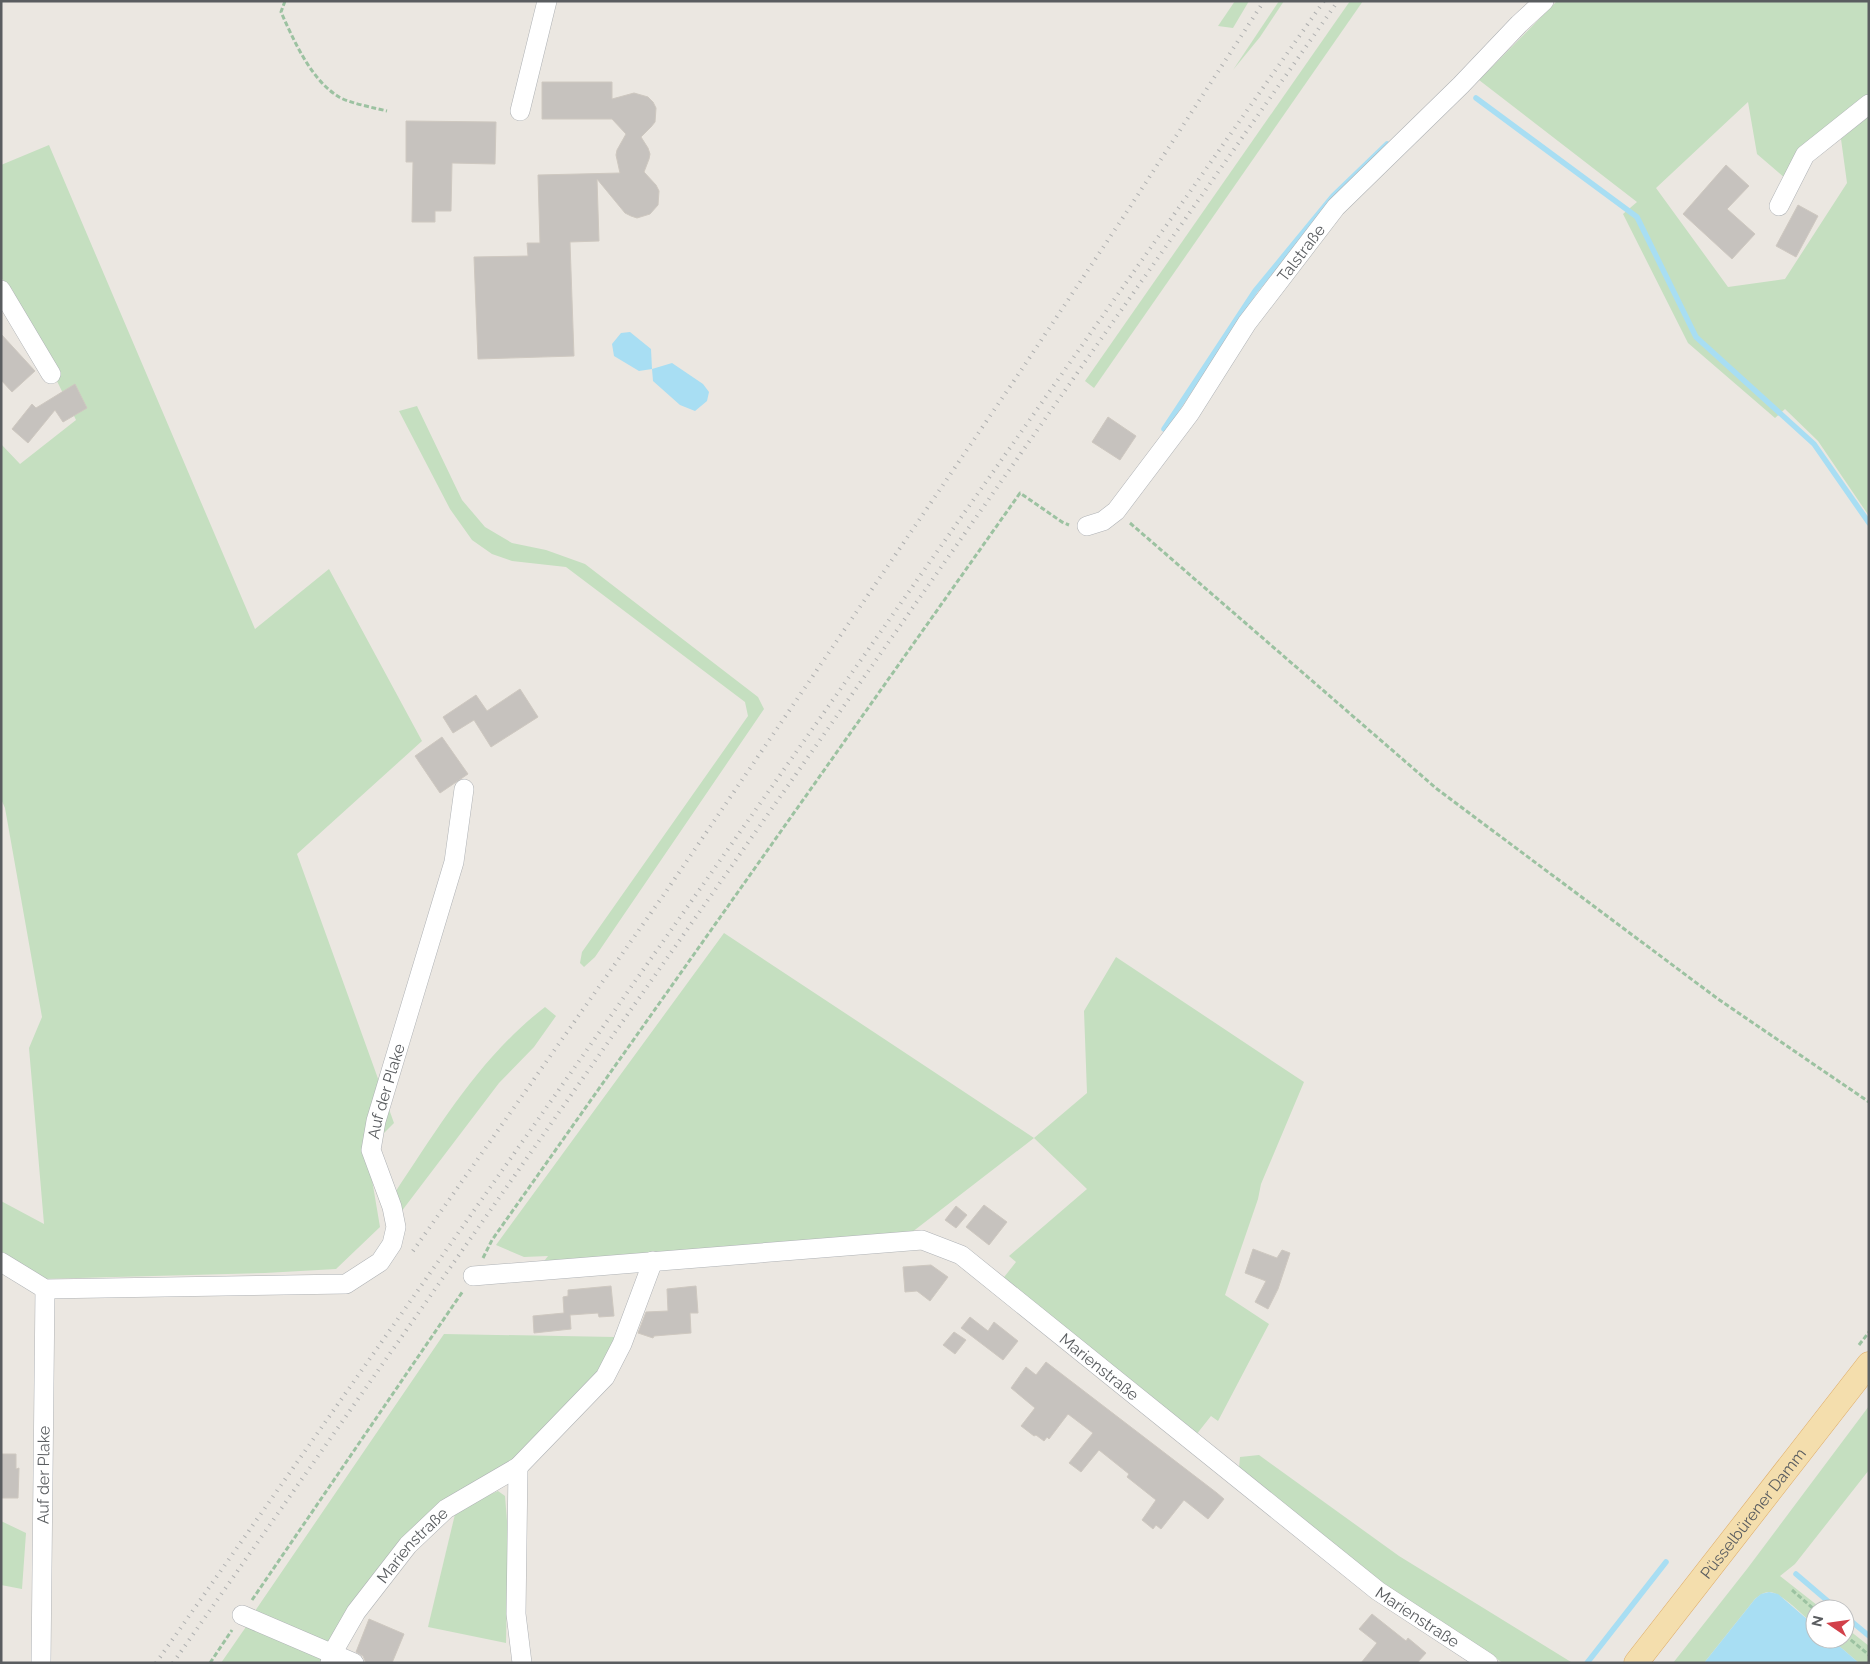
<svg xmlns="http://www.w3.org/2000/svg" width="1870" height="1664" font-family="Raleway,sans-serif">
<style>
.green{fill:#c5dfc0}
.water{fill:#a8def3}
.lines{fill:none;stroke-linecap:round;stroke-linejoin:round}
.stream{stroke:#a8def3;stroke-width:5.5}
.building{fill:#c6c2be;stroke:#cec8c0}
.minor-casing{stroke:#afb2b5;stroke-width:20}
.major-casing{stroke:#deab66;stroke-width:25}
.path{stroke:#9cc2a1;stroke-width:3;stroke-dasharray:5 2.5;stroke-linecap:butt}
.minor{stroke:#fff;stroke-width:19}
.major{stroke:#f4dead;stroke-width:24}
.rail{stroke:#afb0b0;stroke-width:4;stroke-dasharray:1 6;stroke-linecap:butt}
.labels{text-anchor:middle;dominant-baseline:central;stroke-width:4.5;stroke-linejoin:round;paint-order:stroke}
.street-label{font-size:16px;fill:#5a5d60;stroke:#fff}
</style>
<rect width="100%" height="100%" fill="#ebe7e1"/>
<!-- green -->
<g class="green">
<polygon points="1235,1 1249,1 1233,28 1218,26"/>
<polygon points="1279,1 1284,1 1260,37 1233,70"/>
<polygon points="1350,1 1363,1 1094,388 1085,381"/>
<polygon points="1557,1 1869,1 1869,96 1786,179 1757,154 1748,102 1656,188 1728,287 1785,279 1847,183 1841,139 1869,116 1869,516 1818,441 1785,409 1775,418 1688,343 1623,214 1637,202 1479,80"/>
<polygon points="49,145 255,629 329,569 422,741 297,854 394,1123 367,1150 380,1227 336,1269 265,1273 41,1279 1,1254 1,1201 44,1224 29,1048 42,1017 5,808 1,799 1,444 20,464 76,420 12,289 1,278 1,165"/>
<polygon points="417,406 462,500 485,527 512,543 546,550 585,564 758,697 764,709 595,957 584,967 580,963 582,952 748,716 745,702 566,567 512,561 492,554 472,540 450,509 399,411"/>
<polygon points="724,933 1034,1138 1087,1093 1084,1011 1116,957 1304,1082 1261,1184 1258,1199 1225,1295 1269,1324 1218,1421 1211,1416 1196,1435 1001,1281 1016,1262 1009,1256 1087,1189 1034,1138 907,1236 541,1265 548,1256 524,1257 496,1245"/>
<path d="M545 1007 556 1016 534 1047 499 1083 401 1212 394 1194C438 1128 481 1056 545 1007Z"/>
<polygon points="444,1334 615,1337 608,1359 561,1415 496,1475 447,1503 335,1638 326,1643 255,1611"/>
<path d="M1869 1406V1470L1795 1564 1780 1576 1822 1609H1815V1626C1805 1617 1781 1592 1769 1592 1763 1592 1759 1596 1755 1599L1704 1663H1673L1747 1569Z"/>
<polygon points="1259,1455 1399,1556 1571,1662 1503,1663 1382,1583 1239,1468 1240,1457"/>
<polygon points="498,1491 505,1496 508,1533 506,1643 428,1627 456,1510"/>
<polygon points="1,1521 26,1533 22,1589 1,1585"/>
<polygon points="250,1621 324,1653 323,1663 221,1663"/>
<polygon points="1845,1627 1869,1646 1869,1663 1859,1663 1831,1639 1845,1639"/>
</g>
<!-- water -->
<g class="water">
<polygon points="630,332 651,349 652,369 672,363 703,384 709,392 707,401 695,411 680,405 653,381 652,369 639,371 614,356 612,344 621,333"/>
<polygon points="1769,1592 1778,1594 1815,1626 1815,1639 1831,1639 1859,1663 1704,1663 1755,1599 1761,1594"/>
</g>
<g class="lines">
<!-- stream -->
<g class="stream">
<polyline points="1476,98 1637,217 1696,337 1814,444 1869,523"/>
<polyline points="1164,429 1255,291 1333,196 1387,144"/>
<polyline points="1796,1574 1837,1609"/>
<polyline points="1845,1616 1869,1636"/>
<polyline points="1587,1663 1666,1562"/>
</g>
</g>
<!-- building -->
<g class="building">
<polygon points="542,82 612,82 612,99 634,93 648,97 653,102 656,108 655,122 651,127 641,137 648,148 650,154 649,159 644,172 656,185 659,191 658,205 650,214 637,218 631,216 625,213 597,179 599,241 570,242 574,356 478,359 474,257 528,256 527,243 540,243 538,175 620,173 616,155 617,150 626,134 612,119 542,119"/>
<polygon points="406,121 496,122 495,164 452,163 451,211 435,211 435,222 412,222 413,162 406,162"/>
<polygon points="1726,165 1749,186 1727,209 1755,234 1732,259 1683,214"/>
<polygon points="1798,205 1818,216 1796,257 1776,246"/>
<polygon points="1,334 35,371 12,392 1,380"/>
<polygon points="75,384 87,408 63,422 55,410 28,443 12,429 32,404 36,408"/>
<polygon points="1108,417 1136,436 1120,460 1092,442"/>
<polygon points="520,689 538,717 491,747 474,720 453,733 443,717 476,695 487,711"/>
<polygon points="442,737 468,774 440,793 415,756"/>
<polygon points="984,1205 1007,1222 989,1245 966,1227"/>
<polygon points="956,1206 967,1215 956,1228 945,1220"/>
<polygon points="1253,1249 1277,1258 1282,1250 1290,1253 1278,1289 1268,1309 1255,1302 1266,1281 1245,1273"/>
<polygon points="931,1265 948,1277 930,1301 917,1291 905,1292 903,1267"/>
<polygon points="611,1286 614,1316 599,1317 598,1313 570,1315 571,1329 534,1333 533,1316 564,1313 563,1297 568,1296 568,1290"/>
<polygon points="696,1286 698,1313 690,1313 691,1333 654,1336 653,1338 638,1333 646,1312 668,1311 667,1289"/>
<polygon points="970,1317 988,1331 994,1322 1018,1341 1003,1360 961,1328"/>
<polygon points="954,1332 966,1340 955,1354 943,1345"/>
<polygon points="1046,1362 1217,1493 1224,1499 1208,1519 1184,1500 1161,1529 1156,1525 1153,1529 1142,1520 1156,1500 1127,1477 1129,1474 1099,1450 1081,1472 1069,1463 1093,1433 1068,1414 1049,1439 1047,1437 1044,1441 1036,1435 1034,1436 1021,1426 1035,1408 1011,1388 1026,1367 1036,1375"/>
<polygon points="1,1454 16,1454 16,1469 19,1468 18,1498 1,1498"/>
<polygon points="1372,1614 1406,1641 1408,1638 1426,1653 1417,1663 1361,1663 1377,1643 1359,1629"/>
<polygon points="369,1619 404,1634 392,1663 366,1663 363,1656 356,1652"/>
</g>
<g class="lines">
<!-- minor casing -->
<g class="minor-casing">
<g id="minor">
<polyline points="520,111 547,1"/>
<polyline points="1779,206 1805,155 1869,104"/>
<polyline points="1,290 51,374"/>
<path id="s1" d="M1087 526 1103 521 1116 511 1190 413 1247 323 1336 207 1461 85 1519 24 1544 1"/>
<path id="s2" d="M1 1262 45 1289 346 1284 380 1262 392 1244 396 1227 392 1207 371 1150 376 1121 454 862 464 789"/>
<path id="s3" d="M473 1276 922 1240 961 1255 1378 1591 1488 1663"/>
<polyline points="518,1467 516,1614 522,1663"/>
<polyline points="242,1615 354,1663"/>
<path id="s4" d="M41 1663 45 1289"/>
<path id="s5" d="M330 1663 333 1652 356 1612 408 1545 446 1509 518 1467 605 1377 622 1344 653 1261"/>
</g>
</g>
<!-- major casing -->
<g class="major-casing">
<g id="major">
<path id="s6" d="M1636 1663 1869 1364"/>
</g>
</g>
<!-- path -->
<g class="path">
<path d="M285 1 281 12C294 41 311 80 339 97 349 103 375 108 387 111"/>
<polyline points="1130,523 1437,789 1718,999 1869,1102"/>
<polyline points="483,1258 492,1240 1020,493 1062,522 1069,525"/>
<polyline points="1859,1345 1869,1332"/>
<polyline points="1792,1590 1815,1610"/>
<polyline points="252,1600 463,1291"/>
<polyline points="1845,1635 1869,1655"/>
<polyline points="210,1663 232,1630"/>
</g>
<!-- minor -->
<use href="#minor" class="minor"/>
<!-- major -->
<use href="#major" class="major"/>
<!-- rail -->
<g class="rail">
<polyline points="413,1251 665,893 1022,369 1128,210 1264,1"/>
<polyline points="156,1663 1324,1"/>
<polyline points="173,1663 1338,1"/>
</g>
</g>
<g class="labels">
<!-- street labels -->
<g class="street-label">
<text stroke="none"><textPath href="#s1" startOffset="351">Talstraße</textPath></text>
<text stroke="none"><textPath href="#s2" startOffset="574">Auf der Plake</textPath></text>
<text stroke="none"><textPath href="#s3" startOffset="670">Marienstraße</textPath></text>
<text stroke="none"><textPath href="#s4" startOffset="188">Auf der Plake</textPath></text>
<text stroke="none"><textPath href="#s6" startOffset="190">Püsselbürener Damm</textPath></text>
<text stroke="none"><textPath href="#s5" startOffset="145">Marienstraße</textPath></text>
<text stroke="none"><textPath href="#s3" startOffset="1075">Marienstraße</textPath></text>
</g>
</g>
<!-- border -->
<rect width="1870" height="1664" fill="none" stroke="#5a5d60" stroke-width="5"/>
<!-- north arrow -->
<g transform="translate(1830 1624) rotate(283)"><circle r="24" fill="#ffffff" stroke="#bdbebf"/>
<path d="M0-4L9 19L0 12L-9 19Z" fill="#d2404a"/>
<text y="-8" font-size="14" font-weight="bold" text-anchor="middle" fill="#5a5d60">N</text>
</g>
</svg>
